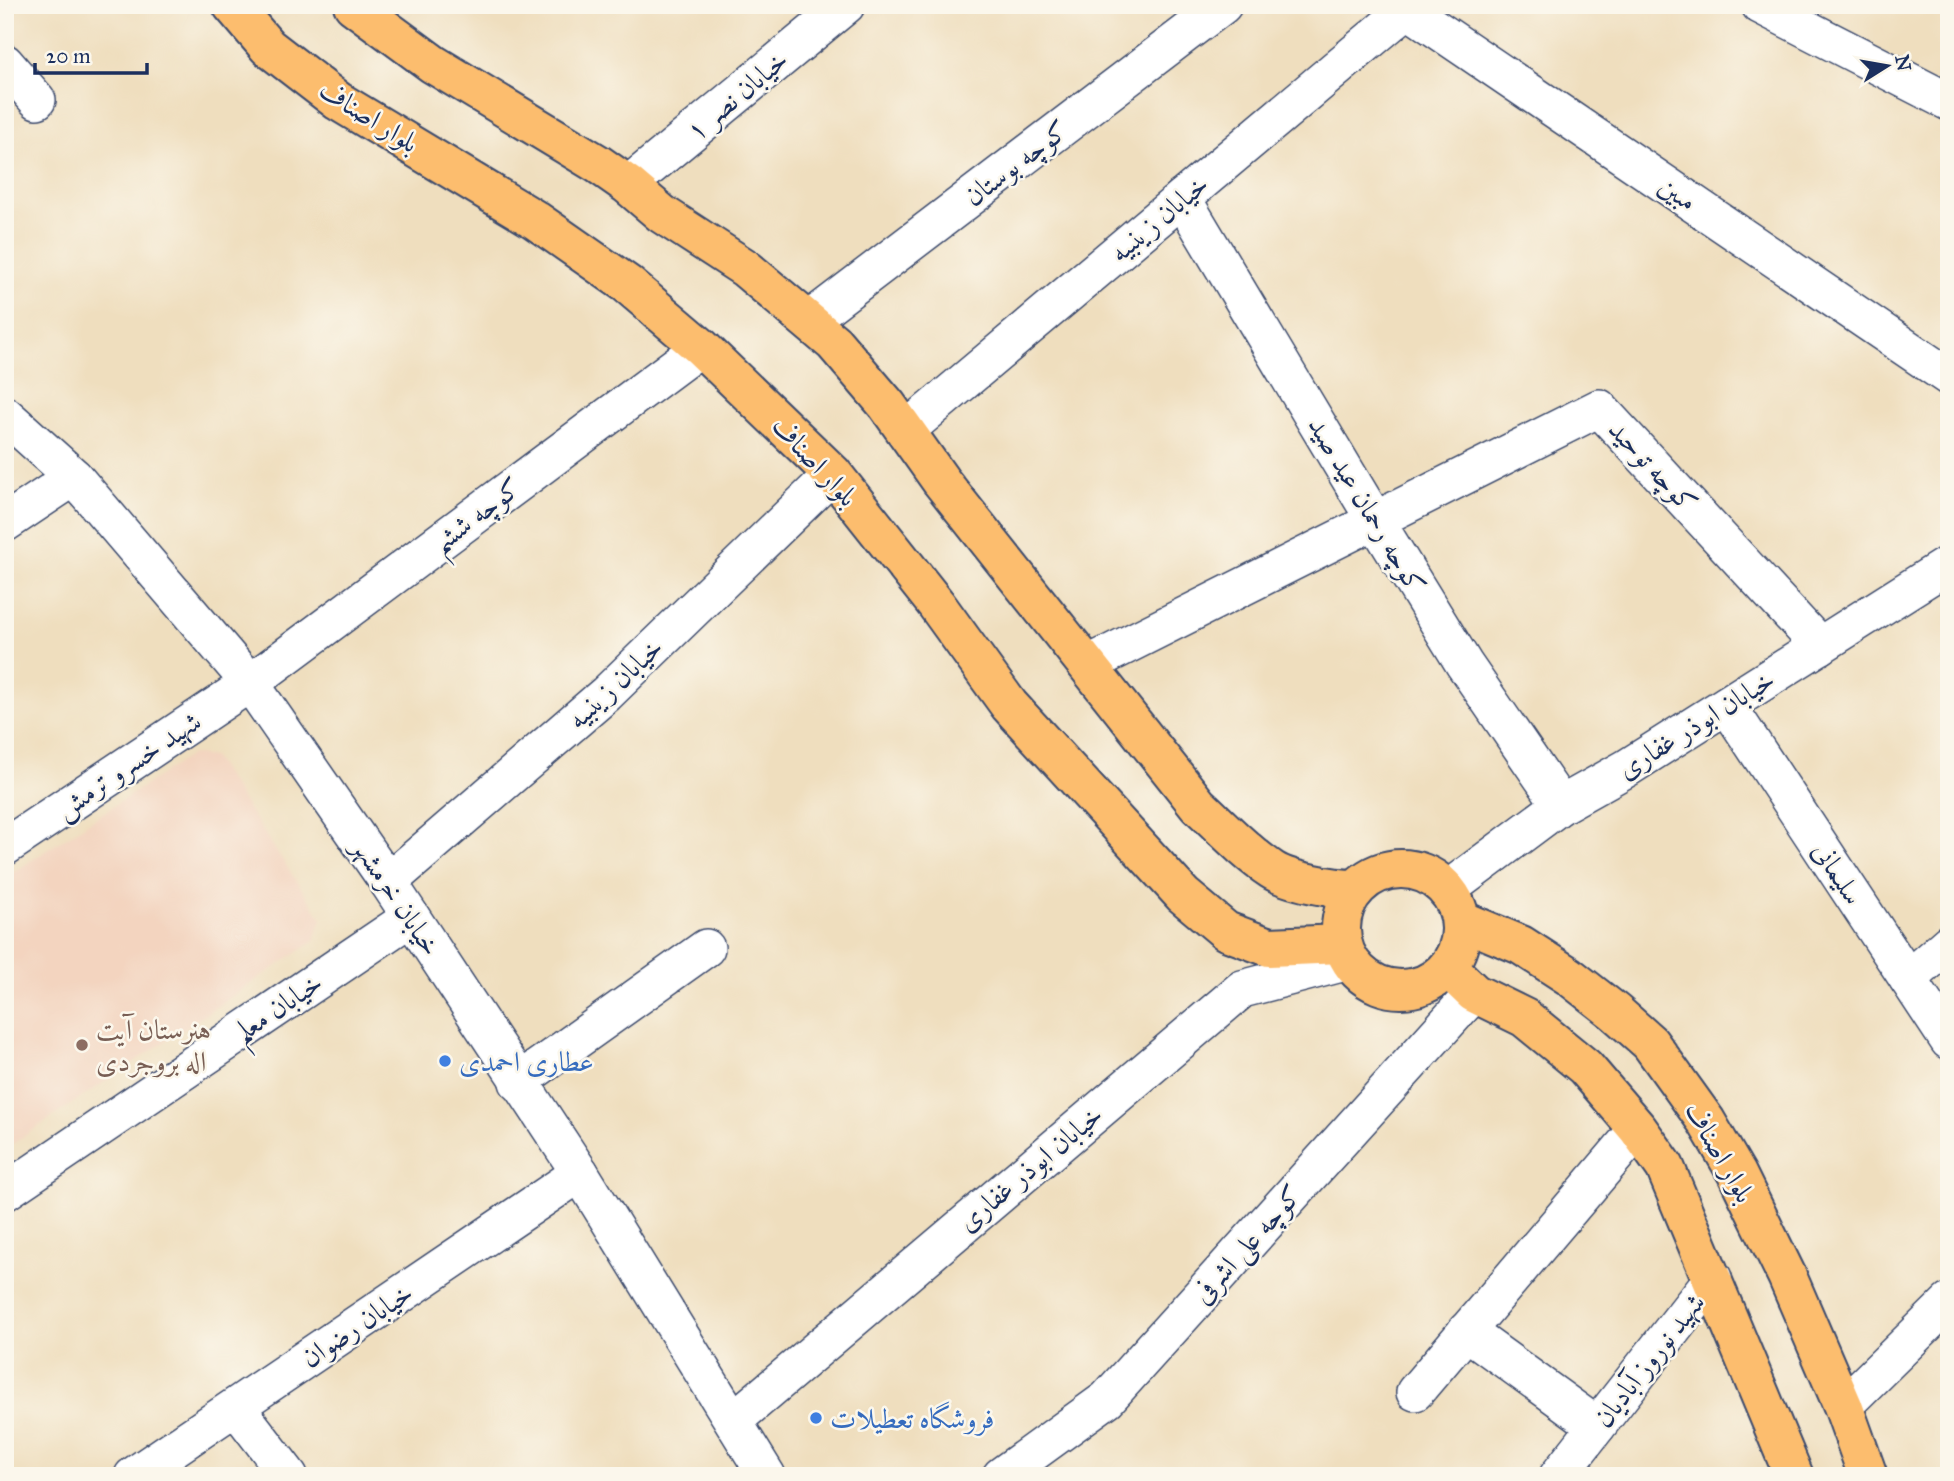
<svg xmlns="http://www.w3.org/2000/svg" width="1954" height="1481" font-family="'IM FELL Great Primer',Amiri,serif">
<style>
.built{fill:#f3d4bf}
.lines{fill:none;stroke-linecap:round;stroke-linejoin:round}
.minor-casing{stroke:#3b496c;stroke-width:40}
.major-casing{stroke:#3b496c;stroke-width:42}
.minor{stroke:#fff;stroke-width:37}
.major{stroke:#fcbd6e;stroke-width:38}
.education-dot{fill:#8d6e63;stroke:#fbf7ec;stroke-width:2.5}
.shop-dot{fill:#3f7fe0;stroke:#fbf7ec;stroke-width:2.5}
.labels{text-anchor:middle;dominant-baseline:central;stroke-width:5;stroke-linejoin:round;paint-order:stroke}
.street-label{font-size:28px;fill:#1b2f5e;stroke:#fbf7ec}
.education-label{font-size:28px;fill:#785e54;stroke:#fbf7ec;text-anchor:start}
.shop-label{font-size:28px;fill:#366cbe;stroke:#fbf7ec;text-anchor:start}
</style>
<rect width="100%" height="100%" fill="#fbf7ec"/>
<filter id="ink" filterUnits="userSpaceOnUse"><feTurbulence type="fractalNoise" baseFrequency=".0143" numOctaves="2"/><feDisplacementMap in="SourceGraphic" scale="14" xChannelSelector="R" yChannelSelector="G"/><feConvolveMatrix kernelMatrix="1 2 1 2 8 2 1 2 1" color-interpolation-filters="sRGB"/></filter>
<filter id="wash" filterUnits="userSpaceOnUse"><feTurbulence type="fractalNoise" baseFrequency=".00686" numOctaves="4" result="noise"/><feDisplacementMap in="SourceGraphic" scale="28" xChannelSelector="R" yChannelSelector="G"/><feGaussianBlur stdDeviation="1.57" result="paint"/><feColorMatrix in="noise" values="0 0 0 0 0 0 0 0 0 0 0 0 0 0 0 0 0 1.4 0 .05"/><feComposite in="paint" operator="in"/></filter>
<g filter="url(#wash)">
<rect width="100%" height="100%" fill="#efdebe"/>
<!-- built -->
<polygon class="built" points="192,754 213,757 322,919 314,941 5,1149 5,878"/>
</g>
<g filter="url(#ink)">
<g class="lines">
<!-- minor casing -->
<g class="minor-casing">
<g id="minor">
<polyline points="1760,5 1949,102"/>
<polyline points="1407,9 1949,377"/>
<polyline points="5,63 37,100"/>
<polyline points="628,185 846,5"/>
<polyline points="1182,198 1364,502 1464,664 1561,805"/>
<polyline points="808,321 1223,5"/>
<polyline points="5,415 74,477 250,683 388,882 580,1173 767,1476"/>
<polyline points="905,431 1412,5"/>
<polyline points="5,523 74,477"/>
<polyline points="1087,665 1599,408 1820,646"/>
<polyline points="1727,705 1949,1041"/>
<polyline points="5,847 250,683 701,347"/>
<polyline points="388,882 606,694 833,474"/>
<polyline points="1447,890 1561,805 1627,768 1949,564"/>
<polyline points="1908,979 1949,943"/>
<polyline points="518,1082 706,948"/>
<polyline points="5,1192 411,917"/>
<polyline points="1466,1331 1597,1426"/>
<polyline points="1415,1392 1638,1129"/>
<polyline points="1843,1406 1949,1302"/>
<polyline points="236,1407 289,1476"/>
<polyline points="734,1420 1242,989 1349,961"/>
<polyline points="133,1476 580,1173"/>
<polyline points="1001,1476 1107,1399 1474,993"/>
<polyline points="1558,1476 1713,1278"/>
</g>
</g>
<!-- major casing -->
<g class="major-casing">
<g id="major">
<polyline points="232,5 268,47 338,101 534,219 627,284 701,347 833,474 936,604 1009,705 1183,895 1226,931 1269,947 1342,944"/>
<path d="M353 5 433 64 598 164 628 185 662 214 745 268 834 343 887 405 941 481 1198 805C1222 827 1245 852 1272 870 1289 881 1334 889 1355 889"/>
<circle cx="1401" cy="929" r="60"/>
<polyline points="1461,920 1521,945 1569,976 1615,1012 1650,1043 1706,1121 1737,1174 1787,1276 1843,1406 1868,1476"/>
<polyline points="1448,968 1474,993 1525,1018 1585,1067 1638,1129 1665,1167 1794,1476"/>
</g>
</g>
<!-- minor -->
<use href="#minor" class="minor"/>
<!-- major -->
<use href="#major" class="major"/>
</g>
</g>
<!-- markers -->
<circle class="education-dot" cx="82" cy="1045" r="7"/>
<g class="shop-dot">
<circle cx="445" cy="1061" r="7"/>
<circle cx="816" cy="1418" r="7"/>
</g>
<g class="labels">
<!-- street labels -->
<g class="street-label">
<text transform="translate(737 95) rotate(-40)">خیابان نصر ۱</text>
<text transform="translate(369 116) rotate(32)">بلوار اصناف</text>
<text transform="translate(1016 163) rotate(-37)">کوچه بوستان</text>
<text transform="translate(1678 193) rotate(34)">مبین</text>
<text transform="translate(1159 218) rotate(-40)">خیابان زینبیه</text>
<text transform="translate(815 461) rotate(47)">بلوار اصناف</text>
<text transform="translate(1653 466) rotate(47)">کوچه توحید</text>
<text transform="translate(1367 505) rotate(59)">کوچه رحمان عید صید</text>
<text transform="translate(476 515) rotate(-37)">کوچه ششم</text>
<text transform="translate(615 683) rotate(-43)">خیابان زینبیه</text>
<text transform="translate(1696 724) rotate(-32)">خیابان ابوذر غفاری</text>
<text transform="translate(128 765) rotate(-34)">شهید خسرو ترمش</text>
<text transform="translate(1838 873) rotate(57)">سلیمانی</text>
<text transform="translate(397 897) rotate(56)">خیابان خرمشهر</text>
<text transform="translate(278 1007) rotate(-34)">خیابان معلم</text>
<text transform="translate(1720 1152) rotate(60)">بلوار اصناف</text>
<text transform="translate(1030 1168) rotate(-40)">خیابان ابوذر غفاری</text>
<text transform="translate(1247 1244) rotate(-48)">کوچه علی اشرفی</text>
<text transform="translate(357 1325) rotate(-34)">خیابان رضوان</text>
<text transform="translate(1649 1360) rotate(-52)">شهید نوروز آبادیان</text>
</g>
<!-- education labels -->
<g class="education-label">
<text x="96" y="1029">هنرستان آیت<tspan x="96" dy="32">اله بروجردی</tspan></text>
</g>
<!-- shop labels -->
<g class="shop-label">
<text x="459" y="1061">عطاری احمدی</text>
<text x="830" y="1418">فروشگاه تعطیلات</text>
</g>
</g>
<!-- margin -->
<rect width="1954" height="1481" fill="none" stroke="#fbf7ec" stroke-width="28"/>
<!-- north arrow -->
<g transform="translate(1887 66) rotate(79)" stroke="#fbf7ec" stroke-width="5" paint-order="stroke">
<path d="M0-5L12 26L0 18L-12 26Z" fill="#1b2f5e"/>
<text y="-10" font-size="19" font-weight="bold" text-anchor="middle" fill="#1b2f5e">N</text>
</g>
<!-- scale -->
<path d="M35 63v10h112v-10" fill="none" stroke="#1b2f5e" stroke-width="3.5"/>
<text x="46" y="63" font-size="21" fill="#1b2f5e" stroke="#fbf7ec" stroke-width="5" paint-order="stroke">20 m</text>
</svg>
